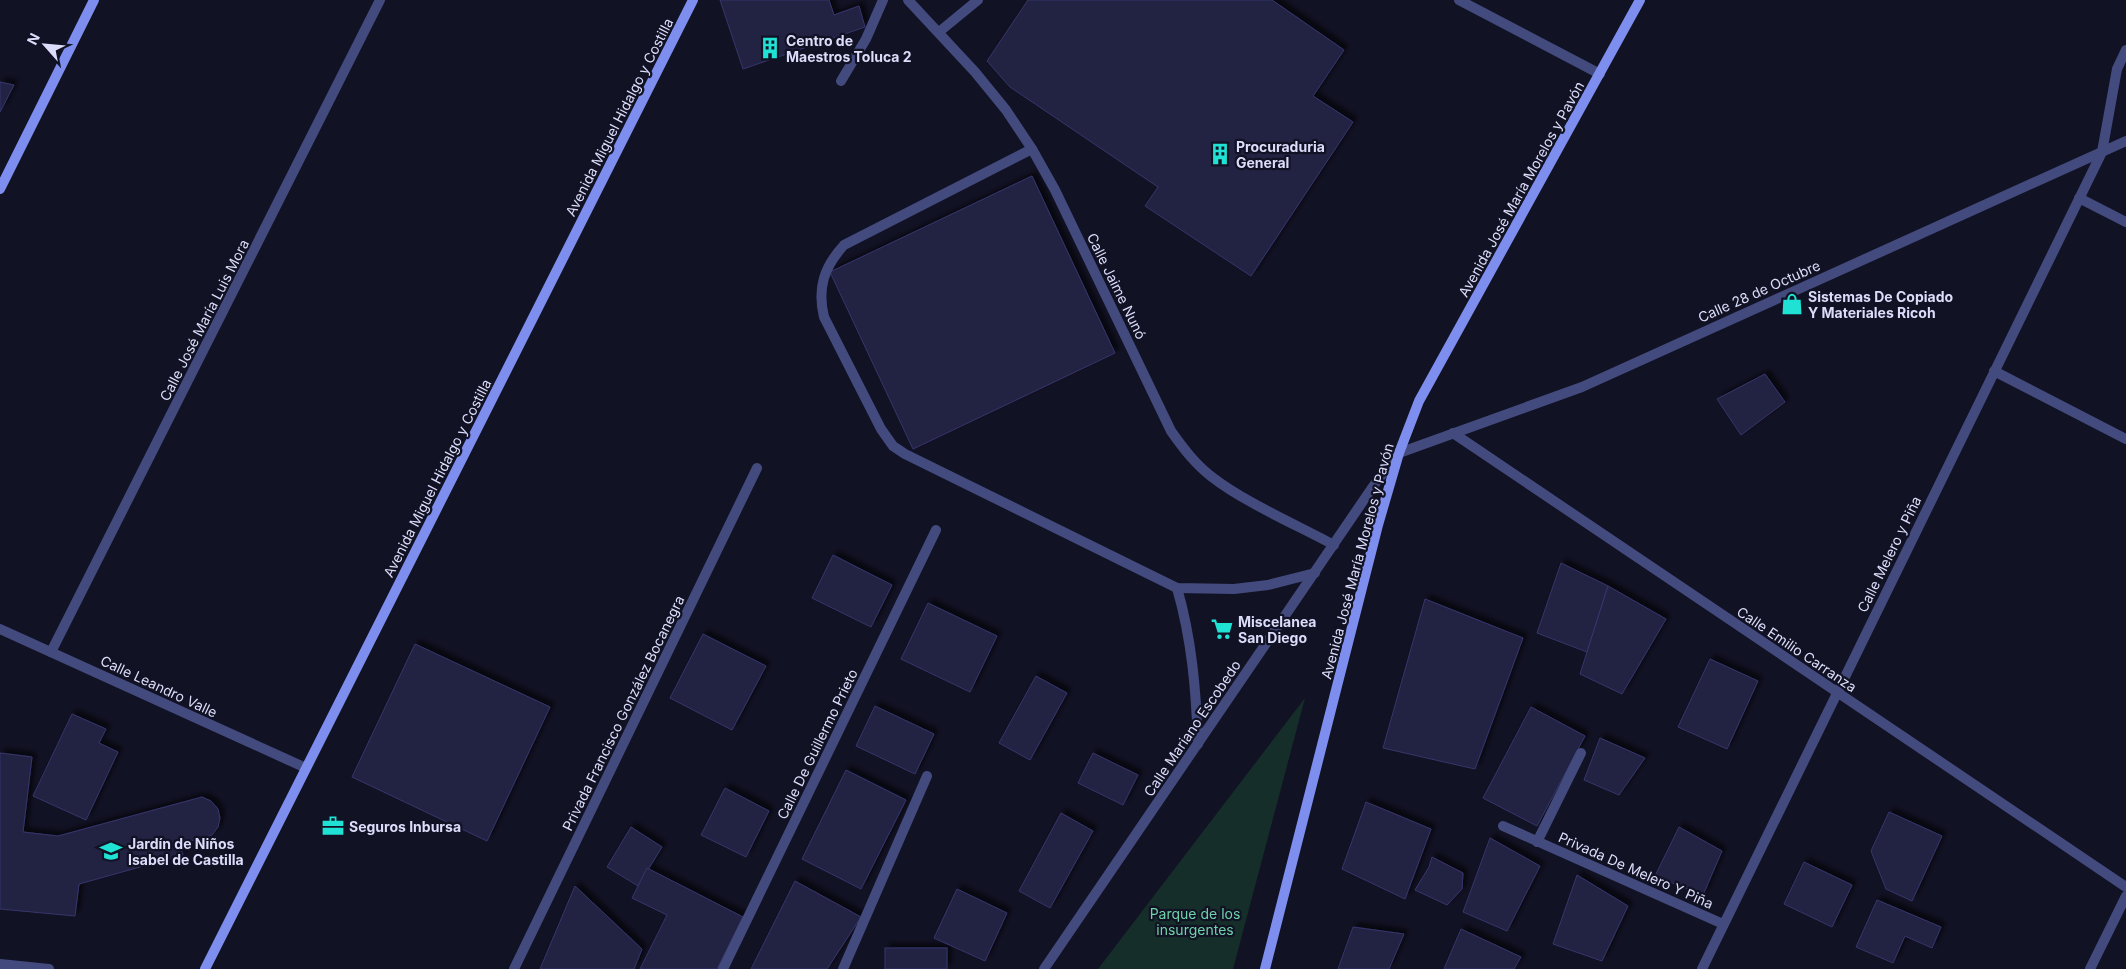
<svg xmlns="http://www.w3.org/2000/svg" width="2126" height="969" font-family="Inter,sans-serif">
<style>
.green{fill:#162e29}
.building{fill:#222143;stroke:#37366c;filter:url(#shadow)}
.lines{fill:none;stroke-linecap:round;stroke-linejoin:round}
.lane{stroke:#434b7e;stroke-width:10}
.street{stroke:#434b7e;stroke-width:10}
.secondary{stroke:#7e8eee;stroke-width:10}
.labels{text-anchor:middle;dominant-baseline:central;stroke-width:4.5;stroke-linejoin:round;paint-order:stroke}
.poi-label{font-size:14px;font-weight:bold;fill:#dbddfa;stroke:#121225;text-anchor:start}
.street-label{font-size:14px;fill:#dbddfa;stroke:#121225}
.park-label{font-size:14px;fill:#6fd2a8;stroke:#121225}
</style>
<defs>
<filter id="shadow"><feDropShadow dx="4.5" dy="-4.5" stdDeviation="2.5" flood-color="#0009"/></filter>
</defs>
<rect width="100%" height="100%" fill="#121225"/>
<!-- green -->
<polygon class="green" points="1305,698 1233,969 1098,969"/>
<!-- building -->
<g class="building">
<polygon points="720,0 829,0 834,15 859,6 865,27 743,69"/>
<polygon points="1028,0 1272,0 1344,50 1313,96 1353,122 1251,276 1145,206 1158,187 1010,87 987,61"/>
<polygon points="0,82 14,85 0,112"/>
<polygon points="1032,176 1115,353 913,449 830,272"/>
<polygon points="1765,374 1785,402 1741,435 1717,399"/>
<polygon points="833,555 892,585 871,627 812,598"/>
<polygon points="1561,563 1608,586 1587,652 1537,633"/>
<polygon points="1608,586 1666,619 1622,694 1580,674"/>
<polygon points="1425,599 1523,638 1475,769 1383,748"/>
<polygon points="928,603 997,636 970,692 901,659"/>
<polygon points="703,634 766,666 732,730 670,698"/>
<polygon points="415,644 550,707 487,841 352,777"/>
<polygon points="1710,659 1758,681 1727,749 1678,727"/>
<polygon points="1036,676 1067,693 1030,760 999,743"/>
<polygon points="875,706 934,734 915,774 856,746"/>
<polygon points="1531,707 1585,736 1537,826 1483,798"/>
<polygon points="72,714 106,729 99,743 118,752 86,820 33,796"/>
<polygon points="1600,738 1645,758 1619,795 1584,780"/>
<polygon points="0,753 32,757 23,832 58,836 202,797 211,801 218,809 220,818 218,827 212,835 180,844 183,855 79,884 75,916 0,909"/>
<polygon points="1093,753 1138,775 1123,805 1078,783"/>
<polygon points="846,770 906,800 861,889 802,859"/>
<polygon points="725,788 769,811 746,857 701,835"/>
<polygon points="1366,802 1431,829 1405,899 1342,869"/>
<polygon points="1889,812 1942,836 1912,901 1886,889 1871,851"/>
<polygon points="1061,813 1093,831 1050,908 1019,891"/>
<polygon points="631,827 662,847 638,886 607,867"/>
<polygon points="1679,827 1722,851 1703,895 1655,876"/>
<polygon points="1490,838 1540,866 1507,931 1463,912"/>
<polygon points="1432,857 1463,873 1462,889 1447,905 1415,890 1429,867"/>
<polygon points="1804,862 1852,885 1832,927 1784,904"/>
<polygon points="647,868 743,917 717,969 640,969 667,915 632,898"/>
<polygon points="1577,875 1628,906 1602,961 1553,944"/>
<polygon points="795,881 861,917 827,969 751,969"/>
<polygon points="575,886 642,949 634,969 540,969"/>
<polygon points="957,889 1007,913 985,961 934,938"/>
<polygon points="1877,900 1941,927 1932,948 1905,936 1893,963 1856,947"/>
<polygon points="1353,927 1404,934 1389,969 1338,969"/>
<polygon points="1461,929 1521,957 1514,969 1444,969"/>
<rect x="885" y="948" width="62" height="21"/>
</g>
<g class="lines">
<!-- lane -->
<g class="lane">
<polyline points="1459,0 1600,74"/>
<polyline points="939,32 978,0"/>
<polyline points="841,81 866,39 883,0"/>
<path d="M1032 149 844 245C824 267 817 288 824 317L881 429 893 446 905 454 1177 588 1234 589 1268 585 1315 573"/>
<polyline points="2102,152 2117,69 2126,50"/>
<polyline points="2079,198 2126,222"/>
<polyline points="1994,371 2126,439"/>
<path d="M1177 588C1192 640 1196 690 1198 744"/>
</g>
<!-- street -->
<g class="street">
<path d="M908 0 975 72 1006 110 1032 149 1055 190 1171 431C1183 448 1195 464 1212 477 1244 502 1297 525 1334 545"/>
<polyline points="1453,433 2126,887"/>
<polyline points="0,629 306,768"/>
<polyline points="51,652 380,0"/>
<polyline points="1503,826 1723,924"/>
<polyline points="1537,842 1581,753"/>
<polyline points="0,964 49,969"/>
<polyline points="514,969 757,468"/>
<polyline points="723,969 936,530"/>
<polyline points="843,969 927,776"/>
<polyline points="1044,969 1374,485 1399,453 1582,387 2126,141"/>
<polyline points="1702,969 2102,152"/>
<polyline points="2090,969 2126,896"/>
</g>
<!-- secondary -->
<g class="secondary">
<polyline points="0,189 94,0"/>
<polyline points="205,969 693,0"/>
<polyline points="1265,969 1378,525 1399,453 1419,401 1640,0"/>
</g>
</g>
<!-- icons -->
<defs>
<g id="building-bare" transform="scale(1.725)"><path d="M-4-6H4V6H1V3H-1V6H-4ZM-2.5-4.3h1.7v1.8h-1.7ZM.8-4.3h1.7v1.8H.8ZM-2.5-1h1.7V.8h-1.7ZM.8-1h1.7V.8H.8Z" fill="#1fe2d4" stroke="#121225" stroke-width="2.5" paint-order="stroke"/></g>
<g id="shop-bare" transform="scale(1.725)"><path d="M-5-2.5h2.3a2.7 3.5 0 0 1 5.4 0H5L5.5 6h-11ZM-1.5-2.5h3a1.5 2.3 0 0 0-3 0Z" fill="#1fe2d4" stroke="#121225" stroke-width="2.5" paint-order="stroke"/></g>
<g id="supermarket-bare" transform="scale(1.725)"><path d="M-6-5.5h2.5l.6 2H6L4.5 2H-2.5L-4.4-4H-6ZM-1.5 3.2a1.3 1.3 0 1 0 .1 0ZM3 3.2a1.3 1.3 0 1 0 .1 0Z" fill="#1fe2d4" stroke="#121225" stroke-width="2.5" paint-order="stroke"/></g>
<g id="office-bare" transform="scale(1.725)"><path d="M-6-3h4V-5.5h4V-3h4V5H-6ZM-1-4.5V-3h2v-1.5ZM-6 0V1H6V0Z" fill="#1fe2d4" stroke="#121225" stroke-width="2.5" paint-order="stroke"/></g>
<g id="school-bare" transform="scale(1.725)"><path d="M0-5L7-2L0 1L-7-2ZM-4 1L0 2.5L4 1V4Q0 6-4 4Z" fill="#1fe2d4" stroke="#121225" stroke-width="2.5" paint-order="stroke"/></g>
</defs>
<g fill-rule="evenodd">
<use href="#building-bare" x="770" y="48"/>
<use href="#building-bare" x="1220" y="154"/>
<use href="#shop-bare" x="1792" y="304"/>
<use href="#supermarket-bare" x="1222" y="629"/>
<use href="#office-bare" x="333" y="826"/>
<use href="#school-bare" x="111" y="851"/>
</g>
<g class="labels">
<!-- poi labels -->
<g class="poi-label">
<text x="786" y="40">Centro de<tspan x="786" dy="16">Maestros Toluca 2</tspan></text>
<text x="1236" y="146">Procuraduria<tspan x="1236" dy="16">General</tspan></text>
<text x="1808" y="296">Sistemas De Copiado<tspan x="1808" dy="16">Y Materiales Ricoh</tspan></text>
<text x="1238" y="621">Miscelanea<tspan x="1238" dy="16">San Diego</tspan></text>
<text x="349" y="826">Seguros Inbursa</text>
<text x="128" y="843">Jardín de Niños<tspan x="128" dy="16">Isabel de Castilla</tspan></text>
</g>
<!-- street labels -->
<g class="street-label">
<text transform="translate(619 117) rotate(-63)">Avenida Miguel Hidalgo y Costilla</text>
<text transform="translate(1521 189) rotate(-61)">Avenida José María Morelos y Pavón</text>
<text transform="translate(1117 286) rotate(64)">Calle Jaime Nunó</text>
<text transform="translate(1759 291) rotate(-24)">Calle 28 de Octubre</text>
<text transform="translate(204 320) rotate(-63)">Calle José María Luis Mora</text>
<text transform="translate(437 478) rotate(-63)">Avenida Miguel Hidalgo y Costilla</text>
<text transform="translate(1889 554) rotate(-64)">Calle Melero y Piña</text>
<text transform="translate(1357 561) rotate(-75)">Avenida José María Morelos y Pavón</text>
<text transform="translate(1797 649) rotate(34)">Calle Emilio Carranza</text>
<text transform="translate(159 686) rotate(25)">Calle Leandro Valle</text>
<text transform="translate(623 713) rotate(-64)">Privada Francisco González Bocanegra</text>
<text transform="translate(1192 728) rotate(-56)">Calle Mariano Escobedo</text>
<text transform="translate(817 744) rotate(-64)">Calle De Guillermo Prieto</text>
<text transform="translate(1636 870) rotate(24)">Privada De Melero Y Piña</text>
</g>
<!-- park labels -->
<g class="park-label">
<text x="1195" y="913">Parque de los<tspan x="1195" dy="16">insurgentes</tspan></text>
</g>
</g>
<!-- north arrow -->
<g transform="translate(45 45) rotate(297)" stroke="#121225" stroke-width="4" paint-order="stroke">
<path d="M0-4L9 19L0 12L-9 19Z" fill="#dbddfa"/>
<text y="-8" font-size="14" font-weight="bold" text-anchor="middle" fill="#dbddfa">N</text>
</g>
</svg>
